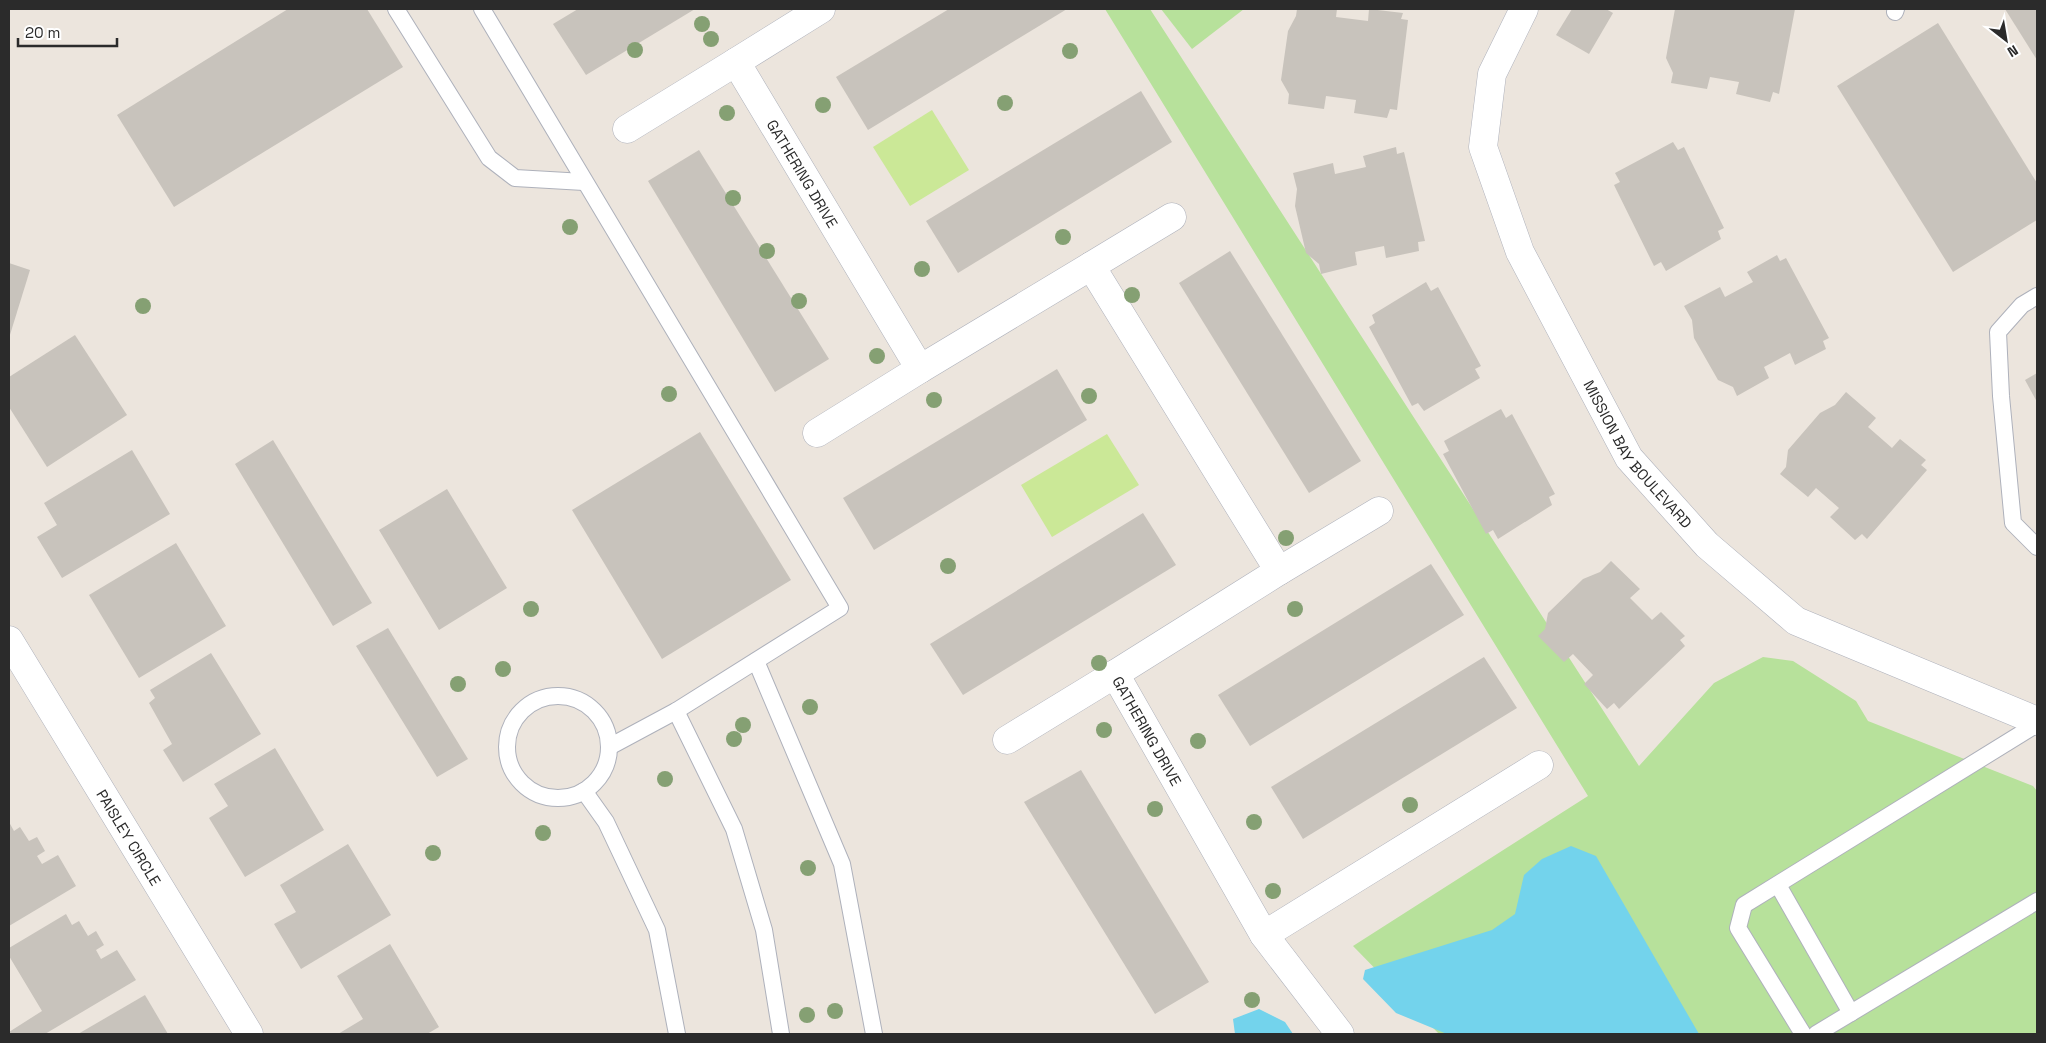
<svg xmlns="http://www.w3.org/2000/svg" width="2046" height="1043" font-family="'Space Grotesk',sans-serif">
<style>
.green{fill:#b7e19b}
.pitch{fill:#cbe897}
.water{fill:#73d3ec}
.building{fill:#c8c3bc}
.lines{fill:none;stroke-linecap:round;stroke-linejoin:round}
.service-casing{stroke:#aeb1bb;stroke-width:18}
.minor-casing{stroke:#aeb1bb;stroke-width:29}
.service{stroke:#fff;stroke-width:16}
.minor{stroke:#fff;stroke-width:28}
.tree{fill:#85a073}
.labels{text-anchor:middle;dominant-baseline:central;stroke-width:4;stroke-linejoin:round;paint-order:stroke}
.street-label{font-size:15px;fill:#2b2b2b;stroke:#fff}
</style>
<rect width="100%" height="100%" fill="#ece5dd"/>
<!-- green -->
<g class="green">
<polygon points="1105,9 1150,9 1639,766 1714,683 1763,657 1793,661 1856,701 1868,721 2033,786 2037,791 2037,1034 1439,1034 1353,946 1588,796"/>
<polygon points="1161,9 1244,9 1192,49"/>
</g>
<!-- pitch -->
<g class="pitch">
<polygon points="932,110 969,170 910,206 873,147"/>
<polygon points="1107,434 1139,485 1052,537 1021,485"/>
</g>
<!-- water -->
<g class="water">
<polygon points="1571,846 1596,856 1699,1034 1447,1034 1396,1013 1363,979 1365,970 1492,930 1515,914 1524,875 1542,859"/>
<polygon points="1259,1009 1285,1022 1293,1034 1235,1034 1233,1019"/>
</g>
<!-- building -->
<g class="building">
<polygon points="288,9 367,9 403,67 174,207 117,115"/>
<polygon points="578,9 695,9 586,75 553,24"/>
<polygon points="949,9 1067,9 868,130 836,77"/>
<polygon points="1297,9 1337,9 1336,17 1368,21 1369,9 1403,13 1401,19 1408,20 1397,110 1390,109 1387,118 1354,113 1356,100 1326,96 1324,109 1288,104 1289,94 1281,80 1288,31 1296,16"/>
<polygon points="1572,9 1606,9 1613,13 1589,54 1556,35"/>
<polygon points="1675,9 1795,9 1779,94 1773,92 1770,102 1736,94 1739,82 1710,77 1707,89 1671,83 1673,73 1666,58"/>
<polygon points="2005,9 2037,9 2037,60"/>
<polygon points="1938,23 2037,183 2037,220 1953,272 1837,86"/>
<polygon points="1141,91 1172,142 958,273 926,221"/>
<polygon points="1673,142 1678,150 1684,147 1724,228 1718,231 1721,239 1666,271 1661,262 1654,266 1614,185 1620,182 1615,173"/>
<polygon points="1396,147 1397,154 1404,152 1425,241 1418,242 1419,251 1386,258 1384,246 1355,252 1357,265 1321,274 1319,264 1306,253 1295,206 1297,189 1293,173 1333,163 1335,174 1366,167 1363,156"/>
<polygon points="699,150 829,359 775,392 648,181"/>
<polygon points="1230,251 1361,461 1309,493 1179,283"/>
<polygon points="1777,255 1780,261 1786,258 1829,338 1823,341 1826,349 1795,365 1790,353 1764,367 1769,378 1737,396 1733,387 1718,380 1694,338 1692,320 1684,306 1720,287 1725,297 1753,282 1747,272"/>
<polygon points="9,263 30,270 9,338"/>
<polygon points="1426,282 1431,291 1438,287 1481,366 1475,369 1480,378 1424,411 1418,403 1412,406 1369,327 1375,323 1372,315"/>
<polygon points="75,335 127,415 47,467 9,407 9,377"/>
<polygon points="1057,369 1087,420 874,550 843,498"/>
<polygon points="2037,373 2037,402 2025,380"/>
<polygon points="1846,392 1876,418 1868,427 1892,448 1900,439 1926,460 1921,465 1927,470 1867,539 1862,534 1855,540 1830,517 1839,508 1816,488 1808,497 1780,474 1786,467 1788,450 1820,413 1835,405"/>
<polygon points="1501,409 1506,418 1512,414 1555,494 1549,497 1552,505 1498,539 1493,530 1486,534 1443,454 1449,451 1444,441"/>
<polygon points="700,432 791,580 662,659 572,510"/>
<polygon points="273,440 372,603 333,626 235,464"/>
<polygon points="132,450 170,514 62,578 37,537 57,525 44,503"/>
<polygon points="447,489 507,588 439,630 379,530"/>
<polygon points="1143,513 1176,565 963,695 930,644"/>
<polygon points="176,543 226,626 139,678 89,595"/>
<polygon points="1611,561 1640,589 1630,598 1652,620 1661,612 1685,636 1680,640 1685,646 1619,709 1614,703 1607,709 1584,684 1593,675 1573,654 1564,662 1538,636 1545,629 1548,613 1583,579 1600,572"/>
<polygon points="1431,564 1464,615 1250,746 1218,695"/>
<polygon points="388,628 468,759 437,777 356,646"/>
<polygon points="211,653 261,734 183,782 163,750 172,744 149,703 155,698 150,690"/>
<polygon points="1484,657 1517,708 1303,839 1271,787"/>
<polygon points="275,748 324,830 245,877 209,818 228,806 214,784"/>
<polygon points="1081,770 1209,982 1155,1014 1024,802"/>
<polygon points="9,822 14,831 20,827 29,841 37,837 45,851 37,856 42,864 58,855 76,886 9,926"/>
<polygon points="348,844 391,915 301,969 274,924 296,912 280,885"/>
<polygon points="66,914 72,925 79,921 88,936 96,931 104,945 96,950 101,959 117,950 136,980 45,1034 9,1034 9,1032 42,1011 9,956 9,948"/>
<polygon points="390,944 439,1027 427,1034 338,1034 363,1019 337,976"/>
<polygon points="145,995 168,1034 78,1034"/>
</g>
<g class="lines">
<!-- service casing -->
<g class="service-casing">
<g id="service">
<polyline points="396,9 489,158 515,178 584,182"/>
<path d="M482 9C600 209 721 408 840 608L676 711 609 747"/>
<polyline points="1895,12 1896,9"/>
<polyline points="2037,296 2022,305 1998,332 2001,396 2013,523 2037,547"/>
<polyline points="756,661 842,864 874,1034"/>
<circle cx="558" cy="747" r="51"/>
<polyline points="676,711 734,829 764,930 781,1034"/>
<polyline points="584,791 606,822 657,930 677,1034"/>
<polyline points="1778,885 1851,1013"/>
<polyline points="1803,1034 1738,928 1744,905 2037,724"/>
<polyline points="1816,1034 2037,901"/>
</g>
</g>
<!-- minor casing -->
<g class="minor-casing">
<g id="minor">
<path id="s1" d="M821 9 736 62 920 369 1091 266 1279 571 1115 674 1264 935 1340 1034"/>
<path id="s2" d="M1524 9 1492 74 1483 147 1520 252 1629 458 1707 545 1796 621 2037 721"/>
<polyline points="627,129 736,62"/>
<polyline points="1091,266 1172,217"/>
<polyline points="817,433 920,369"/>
<polyline points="1279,571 1379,511"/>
<path id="s3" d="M9 640 249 1034"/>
<polyline points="1007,740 1115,674"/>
<polyline points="1264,935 1539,765"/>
</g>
</g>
<!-- service -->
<use href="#service" class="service"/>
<!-- minor -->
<use href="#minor" class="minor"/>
</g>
<!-- trees -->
<g class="tree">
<circle cx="702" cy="24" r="8"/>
<circle cx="711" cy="39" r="8"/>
<circle cx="635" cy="50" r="8"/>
<circle cx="1070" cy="51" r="8"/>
<circle cx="1005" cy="103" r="8"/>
<circle cx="823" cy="105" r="8"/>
<circle cx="727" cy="113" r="8"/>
<circle cx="733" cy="198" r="8"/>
<circle cx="570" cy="227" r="8"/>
<circle cx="1063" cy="237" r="8"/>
<circle cx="767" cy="251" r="8"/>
<circle cx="922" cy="269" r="8"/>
<circle cx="1132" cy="295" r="8"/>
<circle cx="799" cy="301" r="8"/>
<circle cx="143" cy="306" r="8"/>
<circle cx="877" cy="356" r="8"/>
<circle cx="669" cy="394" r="8"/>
<circle cx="1089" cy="396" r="8"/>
<circle cx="934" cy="400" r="8"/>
<circle cx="1286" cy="538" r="8"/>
<circle cx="948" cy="566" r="8"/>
<circle cx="531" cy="609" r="8"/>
<circle cx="1295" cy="609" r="8"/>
<circle cx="1099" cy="663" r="8"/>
<circle cx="503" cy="669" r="8"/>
<circle cx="458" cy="684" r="8"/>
<circle cx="810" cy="707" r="8"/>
<circle cx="743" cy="725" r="8"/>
<circle cx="1104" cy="730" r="8"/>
<circle cx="734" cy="739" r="8"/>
<circle cx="1198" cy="741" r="8"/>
<circle cx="665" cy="779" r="8"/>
<circle cx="1410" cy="805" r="8"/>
<circle cx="1155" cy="809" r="8"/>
<circle cx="1254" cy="822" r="8"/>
<circle cx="543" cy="833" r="8"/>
<circle cx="433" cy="853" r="8"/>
<circle cx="808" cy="868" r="8"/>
<circle cx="1273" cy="891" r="8"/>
<circle cx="1252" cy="1000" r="8"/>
<circle cx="835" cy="1011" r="8"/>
<circle cx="807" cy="1015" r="8"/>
</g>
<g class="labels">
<!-- street labels -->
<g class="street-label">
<text stroke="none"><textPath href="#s1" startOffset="230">GATHERING DRIVE</textPath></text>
<text stroke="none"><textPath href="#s2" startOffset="492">MISSION BAY BOULEVARD</textPath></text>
<text stroke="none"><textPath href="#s1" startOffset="1275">GATHERING DRIVE</textPath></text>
<text stroke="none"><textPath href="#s3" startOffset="231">PAISLEY CIRCLE</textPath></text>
</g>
</g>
<!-- border -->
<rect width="2046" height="1043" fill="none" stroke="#2b2b2b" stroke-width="20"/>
<!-- north arrow -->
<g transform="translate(2006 40) rotate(149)" stroke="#ffffff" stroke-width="4" paint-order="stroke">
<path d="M0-4L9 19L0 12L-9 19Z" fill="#2b2b2b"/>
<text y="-8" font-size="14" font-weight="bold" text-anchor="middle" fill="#2b2b2b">N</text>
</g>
<!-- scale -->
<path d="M18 38v8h99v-8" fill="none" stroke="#2b2b2b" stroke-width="2.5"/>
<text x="25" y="38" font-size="15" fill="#2b2b2b" stroke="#ffffff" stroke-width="4" paint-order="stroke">20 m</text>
</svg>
